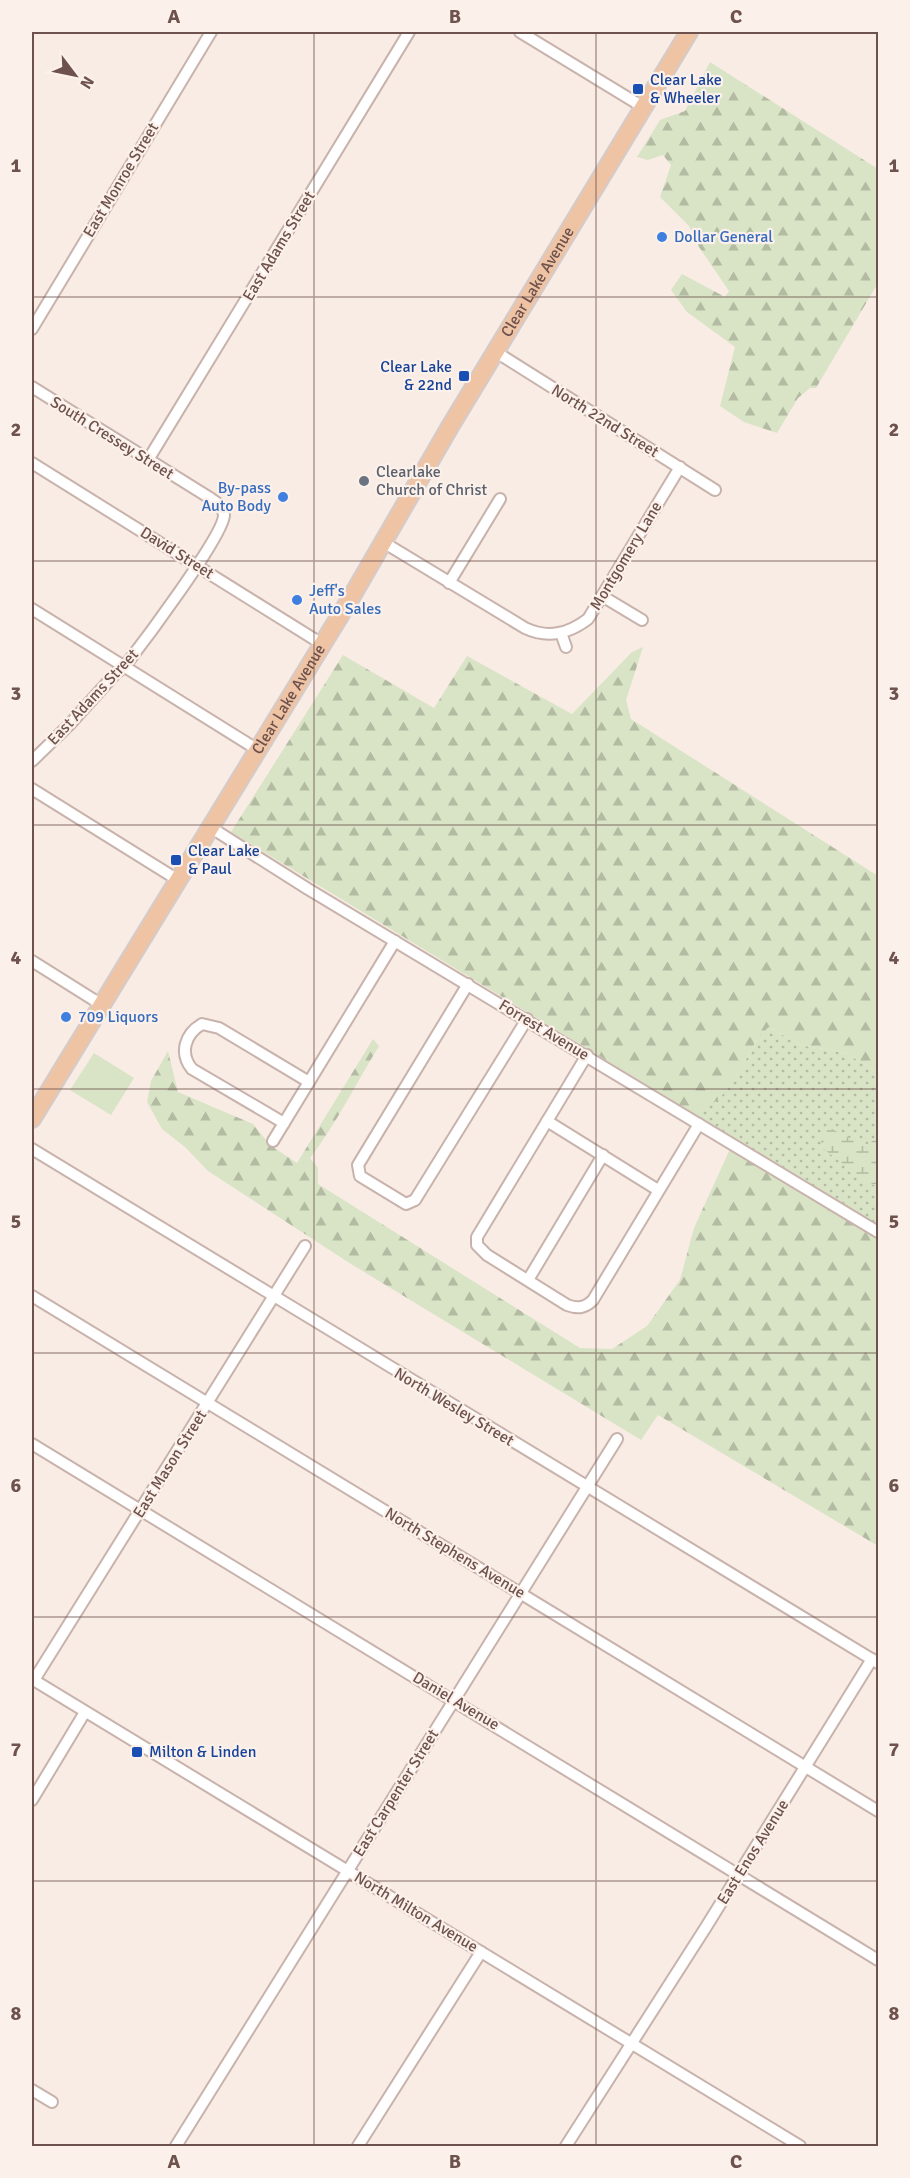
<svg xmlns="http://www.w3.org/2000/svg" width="910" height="2178" font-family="Signika,sans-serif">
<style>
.grass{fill:url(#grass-dots)}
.forest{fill:url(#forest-firs)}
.wetland{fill:url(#wetland-marsh)}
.garden{fill:#d8e4c5}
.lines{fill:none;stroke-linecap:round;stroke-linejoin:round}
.street-casing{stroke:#c8b3ac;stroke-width:14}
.primary-casing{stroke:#d4cbca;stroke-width:20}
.street{stroke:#fff;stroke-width:10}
.primary{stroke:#efc4a5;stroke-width:16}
.grid{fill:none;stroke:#6e524d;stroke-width:1.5;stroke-opacity:0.55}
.transit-dot{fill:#1a4fb4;stroke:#fcf1ea;stroke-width:2}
.shop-dot{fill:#3f7fe0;stroke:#fcf1ea;stroke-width:2}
.worship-dot{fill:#6b7280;stroke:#fcf1ea;stroke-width:2}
.labels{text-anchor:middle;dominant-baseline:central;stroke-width:4.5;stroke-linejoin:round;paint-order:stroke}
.transit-label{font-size:16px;fill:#164399;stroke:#fcf1ea;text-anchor:start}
.street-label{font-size:16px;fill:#6e524d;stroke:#fcf1ea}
.shop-label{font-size:16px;fill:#366cbe;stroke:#fcf1ea;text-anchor:start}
.worship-label{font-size:16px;fill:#5b616d;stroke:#fcf1ea;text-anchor:start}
.neatline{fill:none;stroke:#6e524d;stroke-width:2}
.grid-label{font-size:20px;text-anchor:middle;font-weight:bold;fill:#6e524d}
</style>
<defs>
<pattern id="grass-dots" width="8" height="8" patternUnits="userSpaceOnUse" patternTransform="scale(1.5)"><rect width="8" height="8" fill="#d8e4c5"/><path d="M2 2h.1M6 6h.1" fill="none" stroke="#b3bba2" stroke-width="1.8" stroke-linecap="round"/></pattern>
<pattern id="forest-firs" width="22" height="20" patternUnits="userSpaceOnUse" patternTransform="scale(1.5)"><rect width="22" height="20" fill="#d8e4c5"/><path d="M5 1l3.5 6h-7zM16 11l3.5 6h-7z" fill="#b3bba2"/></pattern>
<pattern id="wetland-marsh" width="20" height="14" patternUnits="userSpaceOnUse" patternTransform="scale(1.5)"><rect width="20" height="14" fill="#d8e4c5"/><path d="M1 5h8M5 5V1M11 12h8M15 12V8" fill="none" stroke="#b3bba2"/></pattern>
</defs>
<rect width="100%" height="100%" fill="#f9ece4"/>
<!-- grass -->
<path class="grass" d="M769 1027 800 1045 846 1053 878 1073V1136L865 1146 870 1185 878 1184V1225L693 1113C728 1102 740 1068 758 1038L763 1030Z"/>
<!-- forest -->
<g class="forest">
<polygon points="710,62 878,169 878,283 816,388 810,388 798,398 777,433 744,422 720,406 735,347 687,312 671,290 682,274 725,297 729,291 699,247 689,226 660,197 671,165 663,155 648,160 637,157 660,120 685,111"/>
<path d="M643 647 626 700 631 719 878 876V1073L846 1053 800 1045 769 1027C761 1032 756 1040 752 1049 736 1076 726 1103 693 1113L231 832 343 655 434 708 467 656 572 714 632 652Z"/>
<path d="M373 1039 379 1046C356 1083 337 1123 310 1158L318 1168V1184L580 1348 612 1349 647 1326 680 1280 694 1228 730 1149 878 1240V1546L658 1415 641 1440 351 1264 208 1171 185 1147 162 1129 147 1102 151 1081 168 1051 178 1092 253 1124 270 1145 297 1163Z"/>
</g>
<!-- wetland -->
<polygon class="wetland" points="830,1128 865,1146 878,1136 878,1184 870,1185 821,1147 821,1135"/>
<!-- garden -->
<polygon class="garden" points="94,1053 134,1078 111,1115 70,1090"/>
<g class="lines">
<!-- street casing -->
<g class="street-casing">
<g id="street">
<polyline points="520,32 643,107"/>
<polyline points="32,329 211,32"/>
<polyline points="496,352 715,490"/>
<path d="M32 387 210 498C216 502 223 506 224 515 224 535 142 644 125 666L115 674 70 724 32 761"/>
<polyline points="148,460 409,32"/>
<polyline points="32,463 322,644"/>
<path d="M383 542 525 628C548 639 568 634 588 619L680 467"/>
<polyline points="449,583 500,499"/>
<polyline points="602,596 642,620"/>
<polyline points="32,609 258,750"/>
<polyline points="561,633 566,647"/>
<polyline points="32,789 178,880"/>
<polyline points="210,827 308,889 878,1232"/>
<polyline points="32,961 102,1005"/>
<polyline points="468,984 358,1165 360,1176 406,1204 415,1200 527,1019"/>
<path d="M587 1055 477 1237V1245L487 1255 567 1305C578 1309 585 1308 593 1300L699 1124"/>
<polyline points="547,1121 658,1190"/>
<path d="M284 1123 192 1069C179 1053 185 1034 202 1024L219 1028 309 1082"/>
<polyline points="273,1141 395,941"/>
<polyline points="32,1149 878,1663"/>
<polyline points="528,1280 603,1155"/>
<polyline points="32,1296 878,1811"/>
<polyline points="32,1444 878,1960"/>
<polyline points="32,1679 800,2146"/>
<polyline points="34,1680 305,1246"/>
<polyline points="32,1800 85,1712"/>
<polyline points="32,2090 52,2102"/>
<polyline points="176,2146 617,1439"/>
<polyline points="358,2146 481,1952"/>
<polyline points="566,2146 706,1927 872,1659"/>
</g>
</g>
<!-- primary casing -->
<g class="primary-casing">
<g id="primary">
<path id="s1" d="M32 1119 352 596 451 425 689 32"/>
</g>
</g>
<!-- street -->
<use href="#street" class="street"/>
<!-- primary -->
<use href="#primary" class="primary"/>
</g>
<!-- grid -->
<path class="grid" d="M314 32V2146M596 32V2146M32 297H878M32 561H878M32 825H878M32 1089H878M32 1353H878M32 1617H878M32 1881H878"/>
<!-- markers -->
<g class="transit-dot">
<rect x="632" y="83" width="12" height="12" rx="3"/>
<rect x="458" y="370" width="12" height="12" rx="3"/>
<rect x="170" y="854" width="12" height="12" rx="3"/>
<rect x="131" y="1746" width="12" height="12" rx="3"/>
</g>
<g class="shop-dot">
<circle cx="662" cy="237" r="6"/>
<circle cx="283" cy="497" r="6"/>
<circle cx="297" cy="600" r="6"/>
<circle cx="66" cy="1017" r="6"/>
</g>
<circle class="worship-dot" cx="364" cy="481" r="6"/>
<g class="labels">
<!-- transit labels -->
<g class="transit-label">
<text x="650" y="80">Clear Lake<tspan x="650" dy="18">&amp; Wheeler</tspan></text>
<text x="452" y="367" text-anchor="end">Clear Lake<tspan x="452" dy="18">&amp; 22nd</tspan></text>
<text x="188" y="851">Clear Lake<tspan x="188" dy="18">&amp; Paul</tspan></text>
<text x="149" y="1752">Milton &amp; Linden</text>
</g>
<!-- street labels -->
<g class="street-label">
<text transform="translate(121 180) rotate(-59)">East Monroe Street</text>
<text transform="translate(279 246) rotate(-59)">East Adams Street</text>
<text stroke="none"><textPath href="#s1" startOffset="978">Clear Lake Avenue</textPath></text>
<text transform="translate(605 421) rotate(32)">North 22nd Street</text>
<text transform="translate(112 438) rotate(32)">South Cressey Street</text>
<text transform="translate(177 553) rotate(32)">David Street</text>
<text transform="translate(626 556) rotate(-59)">Montgomery Lane</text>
<text transform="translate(93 697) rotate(-47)">East Adams Street</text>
<text stroke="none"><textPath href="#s1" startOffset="492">Clear Lake Avenue</textPath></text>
<text transform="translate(544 1030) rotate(31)">Forrest Avenue</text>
<text transform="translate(454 1407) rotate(31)">North Wesley Street</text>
<text transform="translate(170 1464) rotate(-58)">East Mason Street</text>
<text transform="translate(455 1553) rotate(31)">North Stephens Avenue</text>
<text transform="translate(456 1701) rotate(31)">Daniel Avenue</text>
<text transform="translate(396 1793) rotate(-58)">East Carpenter Street</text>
<text transform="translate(753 1852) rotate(-58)">East Enos Avenue</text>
<text transform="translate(416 1912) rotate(31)">North Milton Avenue</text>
</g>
<!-- shop labels -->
<g class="shop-label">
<text x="674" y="237">Dollar General</text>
<text x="271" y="488" text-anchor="end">By-pass<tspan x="271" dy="18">Auto Body</tspan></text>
<text x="309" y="591">Jeff's<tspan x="309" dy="18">Auto Sales</tspan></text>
<text x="78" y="1017">709 Liquors</text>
</g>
<!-- worship labels -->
<g class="worship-label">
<text x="376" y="472">Clearlake<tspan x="376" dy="18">Church of Christ</tspan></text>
</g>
</g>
<!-- border -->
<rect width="910" height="2178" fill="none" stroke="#fcf1ea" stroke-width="66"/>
<!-- north arrow -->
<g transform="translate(75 75) rotate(122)" stroke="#fcf1ea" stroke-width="4.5" paint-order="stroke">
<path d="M0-4.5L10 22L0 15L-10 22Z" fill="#6e524d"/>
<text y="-9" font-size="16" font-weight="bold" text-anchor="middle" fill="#6e524d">N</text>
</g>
<rect x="33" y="33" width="844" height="2112" class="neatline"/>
<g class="grid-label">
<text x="174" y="23">A</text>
<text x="455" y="23">B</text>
<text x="736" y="23">C</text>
<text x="16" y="172">1</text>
<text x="894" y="172">1</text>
<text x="16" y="436">2</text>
<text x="894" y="436">2</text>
<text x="16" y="700">3</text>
<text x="894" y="700">3</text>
<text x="16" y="964">4</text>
<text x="894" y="964">4</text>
<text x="16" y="1228">5</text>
<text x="894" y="1228">5</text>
<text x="16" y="1492">6</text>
<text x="894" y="1492">6</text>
<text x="16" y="1756">7</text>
<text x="894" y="1756">7</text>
<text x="16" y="2020">8</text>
<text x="894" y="2020">8</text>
<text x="174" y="2168">A</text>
<text x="455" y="2168">B</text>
<text x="736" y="2168">C</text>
</g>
</svg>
